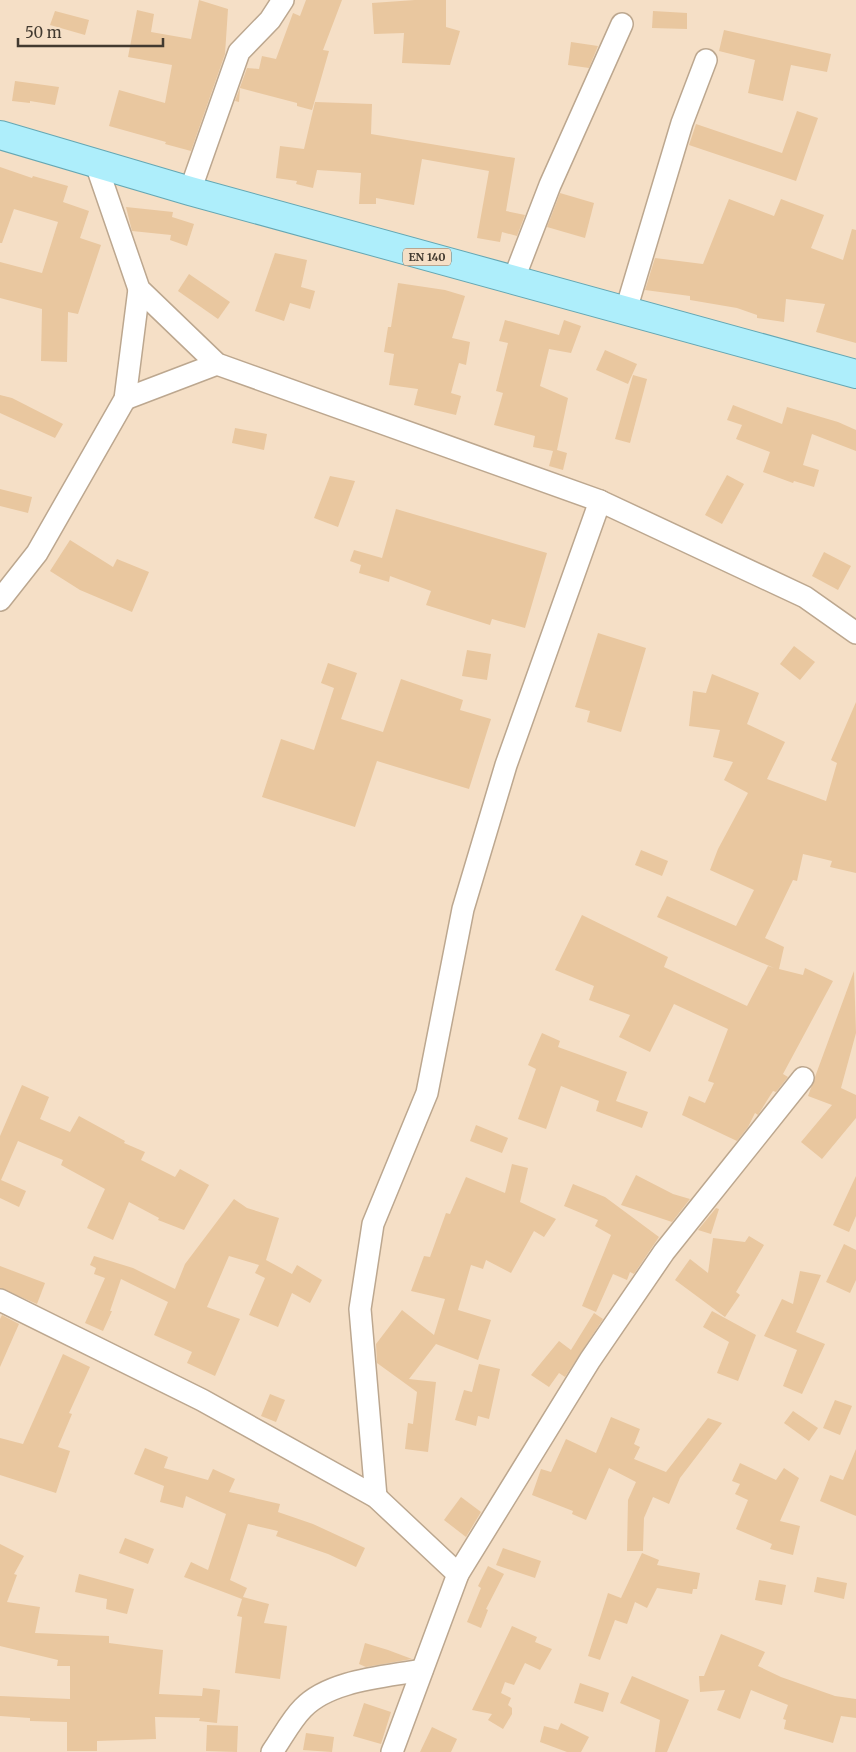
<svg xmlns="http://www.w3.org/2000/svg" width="856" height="1752" font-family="Merriweather,serif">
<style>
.building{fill:#e9c79f}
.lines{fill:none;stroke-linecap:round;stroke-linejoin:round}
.street-casing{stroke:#bca78f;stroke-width:24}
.primary-casing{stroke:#65a7b3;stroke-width:30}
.street{stroke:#fff;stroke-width:21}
.primary{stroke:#aeeefb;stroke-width:28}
.labels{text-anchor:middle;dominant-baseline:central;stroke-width:4;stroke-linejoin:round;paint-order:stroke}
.shield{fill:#f5dfc6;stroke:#786c5d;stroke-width:1}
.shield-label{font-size:11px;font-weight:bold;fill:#423a30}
</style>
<rect width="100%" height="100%" fill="#f5dfc6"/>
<!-- building -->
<g class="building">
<polygon points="199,0 228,9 225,54 191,151 165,144 166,142 109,126 119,90 165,103 172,65 128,57 137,10 154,14 151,32 191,39"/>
<polygon points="306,0 342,0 323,50 329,51 312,110 297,106 297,103 240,88 239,102 235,101 247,68 259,69 262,56 276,59 293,13 300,16"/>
<polygon points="415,0 446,0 446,27 460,31 450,65 402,63 404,33 374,34 372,3"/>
<polygon points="55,11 89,20 85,35 50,25"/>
<polygon points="653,11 687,13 687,29 652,28"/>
<polygon points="724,30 831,54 827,72 791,65 783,101 748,93 755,60 719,51"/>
<polygon points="571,42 598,46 589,68 568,65"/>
<polygon points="15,81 59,87 55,105 30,101 30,103 12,101"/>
<polygon points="315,102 372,104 371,134 515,158 506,211 525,215 517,236 502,232 500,242 477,238 489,171 422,159 414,205 376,198 376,204 359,204 361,173 317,170 313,188 296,184 297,181 276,178 280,146 304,149"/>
<polygon points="797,111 818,118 796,181 689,145 696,124 782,153"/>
<polygon points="0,167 32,178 33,176 68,186 63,202 89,211 80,238 101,245 78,314 68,312 67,362 41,361 42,309 0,298 0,262 42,273 58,222 14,209 2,243 0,243"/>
<polygon points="560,193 594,203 585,238 547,227"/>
<polygon points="729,199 774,216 781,199 824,215 811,248 843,260 852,229 856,230 856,343 816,332 825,304 786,299 784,322 757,318 757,315 737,308 690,300 690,296 645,290 655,258 703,264"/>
<polygon points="126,207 173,212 172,217 194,224 187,246 170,240 171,235 132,231"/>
<polygon points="275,253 307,260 301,287 315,291 310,309 290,303 284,321 255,311"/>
<polygon points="189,274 230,302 218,319 178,291"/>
<polygon points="398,283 445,290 465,296 452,338 470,342 466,365 459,363 451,393 461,396 456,415 414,405 418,389 389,385 394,354 384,352 388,327 391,327"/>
<polygon points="505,320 559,335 564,320 581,326 571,353 549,349 540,386 568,398 557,450 567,453 563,470 549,466 553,451 533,447 535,436 494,425 503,393 496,391 508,343 499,341"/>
<polygon points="605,350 637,364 628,384 596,370"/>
<polygon points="633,375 647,379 630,443 615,439"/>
<polygon points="0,395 12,398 63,424 55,438 0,413"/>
<polygon points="733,405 782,424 787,407 838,422 856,430 856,451 812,434 803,465 819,470 814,487 794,481 793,483 763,472 770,452 736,439 742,425 727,420"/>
<polygon points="235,428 267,434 264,450 232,443"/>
<polygon points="727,475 744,484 722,524 705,515"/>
<polygon points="330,476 355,481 338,527 314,518"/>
<polygon points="0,489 32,497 28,513 0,506"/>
<polygon points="396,509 547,553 525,628 492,619 490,625 426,605 431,591 390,576 389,582 359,573 361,565 350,561 354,550 382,558"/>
<polygon points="70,540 113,567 117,559 149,572 132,612 80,590 50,571"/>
<polygon points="824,552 851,566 838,590 812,576"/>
<polygon points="598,633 646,648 621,732 587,722 590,711 575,707"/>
<polygon points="794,646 815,662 800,680 780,664"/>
<polygon points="467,650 491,654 487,680 462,676"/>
<polygon points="328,663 357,673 341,719 383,732 401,679 463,700 460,710 491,719 469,789 377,761 355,827 262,797 281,739 314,750 334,688 321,683"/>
<polygon points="712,674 759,693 747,724 785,742 767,779 826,801 837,763 831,760 856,702 856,873 830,867 832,861 803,854 797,881 793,880 765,938 784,947 779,969 803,975 805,968 833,981 783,1074 788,1077 776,1092 773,1091 758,1115 755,1113 748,1127 737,1141 682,1115 689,1096 705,1103 714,1083 708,1081 728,1029 674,1004 650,1052 619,1037 630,1015 589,1000 594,986 555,970 582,915 668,957 664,967 747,1006 768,966 774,968 657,917 667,896 736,926 754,890 710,870 718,849 748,793 724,780 733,762 713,757 720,730 689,726 693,691 706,693"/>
<polygon points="641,850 668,861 662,876 635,865"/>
<polygon points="854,971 856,1033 841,1088 856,1095 856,1118 822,1159 801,1142 832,1105 808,1096"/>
<polygon points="542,1033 560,1041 558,1047 627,1072 616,1101 648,1112 642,1128 596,1111 599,1101 561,1086 546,1129 518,1119 536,1069 528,1065"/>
<polygon points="22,1085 49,1097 40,1119 70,1132 79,1116 125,1141 124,1143 145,1152 141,1160 175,1177 180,1169 209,1185 184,1230 158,1220 159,1218 129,1202 113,1240 87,1228 105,1189 61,1165 63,1160 18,1141 1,1180 26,1191 19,1207 0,1198 0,1136"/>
<polygon points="476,1125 508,1138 502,1153 470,1141"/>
<polygon points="512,1164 528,1168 520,1202 556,1219 544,1237 534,1231 511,1273 486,1260 483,1269 471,1265 458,1310 491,1320 478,1360 436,1344 409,1379 436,1382 428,1452 405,1449 408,1423 413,1424 417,1392 377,1363 376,1344 402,1310 434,1335 445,1299 411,1291 424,1256 430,1257 446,1213 450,1214 466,1177 505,1193"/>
<polygon points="636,1175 673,1194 690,1199 672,1222 621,1205"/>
<polygon points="856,1176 856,1216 849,1232 833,1225"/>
<polygon points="573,1184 605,1197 659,1237 634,1274 630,1272 627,1280 613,1274 596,1312 582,1306 611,1235 595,1226 598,1220 564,1206"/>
<polygon points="234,1199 247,1208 279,1218 266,1260 292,1274 297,1265 322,1280 310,1303 292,1293 278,1327 249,1315 265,1278 255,1273 259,1265 229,1256 207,1307 240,1319 215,1376 187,1363 192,1352 154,1335 168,1302 121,1279 110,1311 112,1311 103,1331 85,1323 105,1278 94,1274 96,1268 90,1265 94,1256 133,1268 175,1289 185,1264"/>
<polygon points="716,1208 719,1209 711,1234 698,1230"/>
<polygon points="749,1236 764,1245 736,1292 740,1295 725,1317 675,1280 690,1259 708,1273 713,1238 745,1242"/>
<polygon points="844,1244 856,1250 856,1280 850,1293 826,1282"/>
<polygon points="0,1266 45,1283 37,1304 0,1288"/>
<polygon points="800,1271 821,1275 796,1332 825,1344 802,1394 783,1386 797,1350 764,1336 782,1299 793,1304"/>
<polygon points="712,1311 756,1335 738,1381 717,1373 729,1342 703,1327"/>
<polygon points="594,1313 603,1319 565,1377 559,1373 549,1387 531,1375 559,1341 571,1350"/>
<polygon points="2,1315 19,1324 0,1367 0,1319"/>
<polygon points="63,1354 90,1367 69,1413 72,1414 58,1447 70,1451 56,1493 0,1475 0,1438 23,1444"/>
<polygon points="479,1364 500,1369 489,1419 478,1416 476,1426 455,1420 464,1390 472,1392"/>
<polygon points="270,1394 285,1400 276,1422 261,1416"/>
<polygon points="835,1400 852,1406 840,1435 823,1428"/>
<polygon points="793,1411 818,1428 809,1441 784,1423"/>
<polygon points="611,1417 640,1429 634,1444 640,1447 634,1459 666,1472 708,1418 722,1423 680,1478 669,1504 653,1497 644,1518 643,1551 627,1551 628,1500 636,1482 609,1468 586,1520 572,1514 573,1511 532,1495 541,1469 551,1472 566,1439 596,1453"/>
<polygon points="145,1448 168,1457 164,1468 208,1480 213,1469 235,1479 229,1492 280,1504 278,1512 313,1524 365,1548 356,1567 328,1554 276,1536 278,1531 248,1524 230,1580 247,1588 243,1597 269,1604 264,1623 287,1626 280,1679 235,1673 242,1617 237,1616 242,1599 184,1577 191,1562 208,1570 226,1514 186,1496 183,1508 160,1502 164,1486 134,1474"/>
<polygon points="856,1449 856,1516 820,1501 830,1475 843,1480"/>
<polygon points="740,1463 776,1480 784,1468 799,1478 780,1521 800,1526 793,1555 770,1549 772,1544 736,1529 748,1500 735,1494 740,1484 732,1481"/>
<polygon points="461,1497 481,1512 466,1537 444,1520"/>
<polygon points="125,1538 154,1549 148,1564 119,1553"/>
<polygon points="0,1544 24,1556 14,1574 17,1575 7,1602 40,1607 35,1633 109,1636 109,1643 163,1650 159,1694 202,1696 203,1688 220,1690 217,1723 199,1721 200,1718 155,1717 156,1739 97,1741 97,1751 67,1751 67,1722 30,1721 30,1718 0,1716 0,1696 70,1699 70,1666 57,1666 58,1660 0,1646"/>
<polygon points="503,1548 541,1561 535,1578 496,1565"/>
<polygon points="642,1553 659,1560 657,1565 700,1573 697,1589 693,1589 692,1594 657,1588 647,1608 635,1602 627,1624 615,1620 600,1660 588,1656 608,1593 621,1598"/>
<polygon points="488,1566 504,1574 486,1609 488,1610 481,1628 467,1622 481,1588 478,1586"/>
<polygon points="79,1574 134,1589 127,1614 106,1609 107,1599 75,1592"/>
<polygon points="817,1577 847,1583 844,1599 814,1592"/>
<polygon points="759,1580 786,1585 782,1605 755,1600"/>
<polygon points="512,1626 537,1637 535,1642 552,1649 540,1670 525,1663 514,1685 505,1682 501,1693 511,1698 508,1705 512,1708 512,1714 503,1729 488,1720 492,1714 472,1710"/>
<polygon points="721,1634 765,1652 758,1666 781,1677 835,1696 856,1699 856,1718 841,1716 833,1743 784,1729 786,1720 783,1719 788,1705 751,1690 740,1719 717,1710 725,1690 700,1692 699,1676 704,1676"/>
<polygon points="365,1643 388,1650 412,1659 366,1667 359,1664"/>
<polygon points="632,1676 689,1700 667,1752 655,1752 660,1720 620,1703"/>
<polygon points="580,1683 609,1693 603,1712 574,1703"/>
<polygon points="364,1703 391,1712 381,1744 353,1736"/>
<polygon points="561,1723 589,1737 581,1752 567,1752 540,1742 544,1726 558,1730"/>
<polygon points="207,1725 238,1726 237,1752 206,1751"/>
<polygon points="432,1727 457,1739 451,1752 420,1752"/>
<polygon points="306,1733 334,1737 332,1752 303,1750"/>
</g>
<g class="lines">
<!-- street casing -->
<g class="street-casing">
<g id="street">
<polyline points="96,164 139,289 217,364 600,501 805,597 856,633"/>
<polyline points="190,191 239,52 270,20 283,0"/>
<polyline points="513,281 550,185 622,24"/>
<polyline points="626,310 682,123 706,60"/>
<polyline points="125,399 217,364"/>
<polyline points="0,600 37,553 125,399 139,289"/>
<polyline points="0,1300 202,1400 376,1497 458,1574"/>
<polyline points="376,1497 360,1309 373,1224 427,1093 463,909 506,765 600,501"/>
<path d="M272 1752C282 1738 291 1720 303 1708 330 1680 385 1677 422 1670"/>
<polyline points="392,1752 458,1574 590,1360 664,1252 803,1078"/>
</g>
</g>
<!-- primary casing -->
<g class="primary-casing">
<polyline id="primary" points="0,135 190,191 856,374"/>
</g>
<!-- street -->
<use href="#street" class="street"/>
<!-- primary -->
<use href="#primary" class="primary"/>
</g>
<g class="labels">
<!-- shield labels -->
<rect class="shield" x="403" y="248.5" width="48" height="17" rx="4"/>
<g class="shield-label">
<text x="427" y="257">EN 140</text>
</g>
</g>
<!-- scale -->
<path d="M18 38v8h145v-8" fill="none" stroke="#423a30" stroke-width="2.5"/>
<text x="25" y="38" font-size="15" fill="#423a30" stroke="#f5dfc6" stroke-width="4" paint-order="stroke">50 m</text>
</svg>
